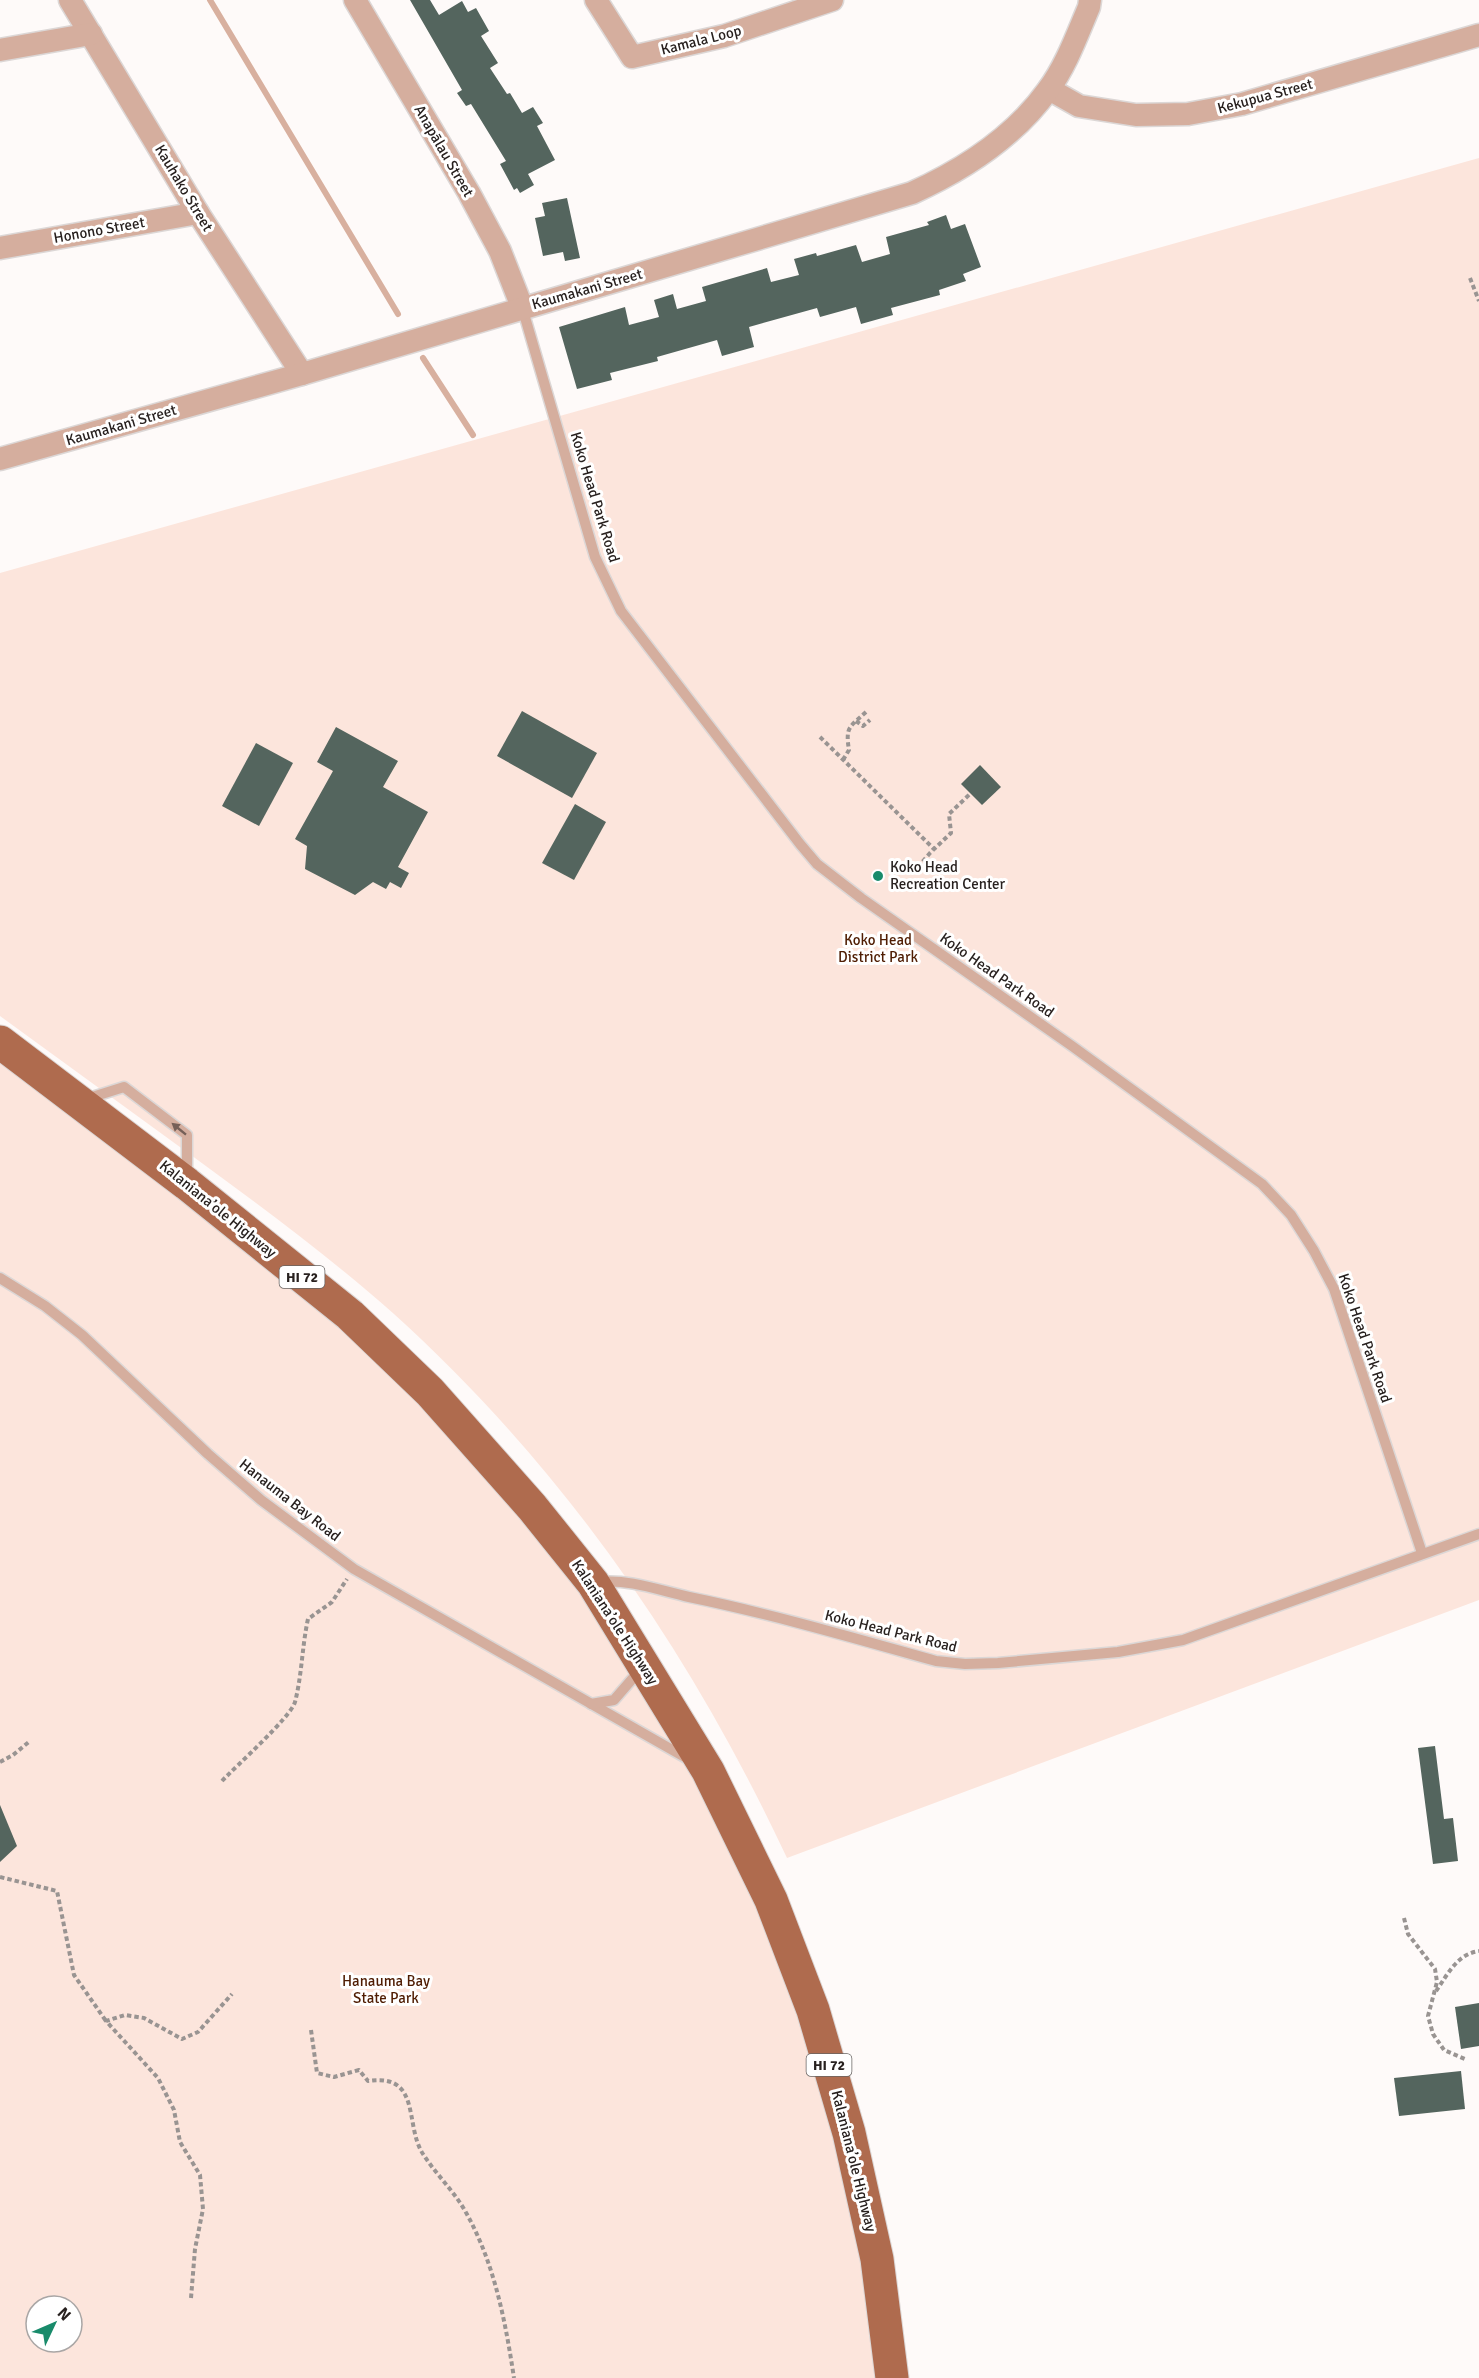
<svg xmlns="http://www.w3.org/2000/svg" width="1479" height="2378" font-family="Signika,sans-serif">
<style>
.green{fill:#fce5dc;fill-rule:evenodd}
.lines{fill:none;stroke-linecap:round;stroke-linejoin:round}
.stream{stroke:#d8b09f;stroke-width:6}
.building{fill:#54655e}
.service-casing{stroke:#dcd7d6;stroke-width:13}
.minor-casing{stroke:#dcd7d6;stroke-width:25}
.primary-casing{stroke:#dcd7d6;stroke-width:35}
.path{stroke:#999492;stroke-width:4;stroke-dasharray:4.5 3;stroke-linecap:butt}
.service{stroke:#d5ae9e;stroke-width:10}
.minor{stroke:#d5ae9e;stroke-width:22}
.primary{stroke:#af6b4e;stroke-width:33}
.oneway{fill:#766058}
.poi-dot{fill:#198b6b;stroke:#fff;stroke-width:2}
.labels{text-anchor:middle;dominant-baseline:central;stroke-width:6;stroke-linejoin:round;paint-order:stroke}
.shield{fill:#fff;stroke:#686462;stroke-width:1.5}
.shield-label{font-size:14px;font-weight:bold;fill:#28211f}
.street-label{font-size:15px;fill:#28211f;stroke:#fff}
.poi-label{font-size:15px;fill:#28211f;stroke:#fff;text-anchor:start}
.park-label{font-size:15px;fill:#4f1d03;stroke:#fff}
</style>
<rect width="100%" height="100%" fill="#fefaf9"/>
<!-- green -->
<g class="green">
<path d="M1479 158V1600L787 1858C690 1651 564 1468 394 1314 331 1258 263 1208 195 1158 130 1111 65 1063 0 1016V573Z"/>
<path d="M0 1042 350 1315 593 1583 813 2010 892 2378H0ZM36 2306H72V2342H36Z"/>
</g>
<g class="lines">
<!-- stream -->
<g class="stream">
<polyline points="210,0 398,314"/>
<polyline points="423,358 473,435"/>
</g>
</g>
<!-- building -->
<g class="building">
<polygon points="410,0 430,0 439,15 462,1 468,12 476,8 489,31 481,36 498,63 490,68 507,94 510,93 522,113 533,107 543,123 537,126 555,160 528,174 534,185 520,193 517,188 514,190 500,164 506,161 471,104 466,106 457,93 462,90"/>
<polygon points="567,198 580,258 565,261 563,252 543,256 535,218 545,216 542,203"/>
<polygon points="946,215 951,229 965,224 981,267 963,274 966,281 939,290 940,295 891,308 893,315 861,324 856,307 820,317 817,308 749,327 754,347 722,356 717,340 657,357 658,361 610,373 612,380 577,389 559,327 625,307 629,325 659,317 654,300 673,294 677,309 706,301 702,287 767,268 771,282 799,275 794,259 816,253 817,256 856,245 862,262 890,254 886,237 929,225 927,222"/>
<polygon points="522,711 597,753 572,798 497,756"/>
<polygon points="336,727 398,761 383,787 428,812 398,867 409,873 401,888 390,882 386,889 373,882 355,895 305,869 307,846 295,839 333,771 317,762"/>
<polygon points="256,743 293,763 259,826 222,806"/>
<polygon points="980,765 1001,787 982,805 961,784"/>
<polygon points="575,804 606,822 574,880 542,863"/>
<polygon points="1435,1746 1444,1819 1453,1818 1458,1861 1433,1864 1418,1748"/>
<polygon points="0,1805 17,1846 0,1862"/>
<polygon points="1479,2003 1479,2046 1461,2049 1455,2007"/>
<polygon points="1461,2071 1465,2109 1399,2116 1394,2078"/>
</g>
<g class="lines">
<!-- service casing -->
<g class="service-casing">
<g id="service">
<polyline points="522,307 595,557 621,611 800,844 817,864 861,898 1072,1046 1262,1184 1291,1215 1314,1251 1334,1289 1422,1553"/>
<polyline points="86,1099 124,1087 187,1135 187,1177"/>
<polyline points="0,1278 45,1306 82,1335 208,1454 261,1500 354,1569 690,1760"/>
<path d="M599 1582C630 1579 658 1590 689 1597 772 1614 854 1638 936 1661L965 1664 998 1663 1118 1652 1183 1640 1479 1534"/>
<polyline points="591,1704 614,1700 640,1670"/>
</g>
</g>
<!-- minor casing -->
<g class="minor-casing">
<g id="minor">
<polyline points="70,0 198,213 302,374"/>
<polyline points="355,0 469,193 500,251 522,307"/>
<polyline points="596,0 632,57 724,36 832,0"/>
<polyline points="0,50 91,34"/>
<polyline points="1049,89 1079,106 1136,115 1188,114 1242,104 1479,35"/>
<polyline points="0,248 198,213"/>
<path d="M0 459 302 374 912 193C963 170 1015 136 1048 90 1066 66 1077 35 1089 7L1090 0"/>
</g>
</g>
<!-- primary casing -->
<g class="primary-casing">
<polyline id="primary" points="0,1042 187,1184 350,1315 430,1392 532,1507 593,1583 708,1771 771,1900 813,2010 849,2133 877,2259 892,2378"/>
</g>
<!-- path -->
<g class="path">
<polyline points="1470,278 1479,301"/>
<polyline points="856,721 863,726 870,720"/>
<polyline points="820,737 934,849"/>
<path d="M843 760 849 750C845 726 850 727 867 711"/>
<polyline points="913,873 930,853 951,833 949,814 971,793"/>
<polyline points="0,1762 13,1755 30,1741"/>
<path d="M222 1781C235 1767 291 1717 295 1702 302 1675 302 1646 308 1619L332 1602 347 1579"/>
<polyline points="0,1877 57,1891 74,1975 106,2021"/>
<polyline points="1404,1918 1408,1934 1435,1969 1437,1982 1428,2016 1433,2034 1444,2050 1465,2059"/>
<path d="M1436 1991C1448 1974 1457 1954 1479 1951"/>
<path d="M311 2030 317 2073 334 2077 359 2070 368 2081C422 2073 404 2125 423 2154 435 2173 452 2189 464 2209 494 2261 505 2319 514 2378"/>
<polyline points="191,2298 195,2249 203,2209 200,2175 180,2142 174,2110 158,2078 106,2021 125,2015 144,2018 182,2039 198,2032 232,1994"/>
</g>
<!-- service -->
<use href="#service" class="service"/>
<!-- minor -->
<use href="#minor" class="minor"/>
<!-- primary -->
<use href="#primary" class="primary"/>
</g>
<!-- one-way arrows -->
<defs><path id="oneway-solid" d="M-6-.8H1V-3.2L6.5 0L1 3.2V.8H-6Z" transform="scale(1.5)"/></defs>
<use class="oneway" href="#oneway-solid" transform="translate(179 1129) rotate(-141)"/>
<!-- markers -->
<circle class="poi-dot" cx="878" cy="876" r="6"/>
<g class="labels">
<!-- shield labels -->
<g class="shield">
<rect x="279.5" y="1266" width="45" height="22" rx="4.5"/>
<rect x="806.5" y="2054" width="45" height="22" rx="4.5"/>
</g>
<g class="shield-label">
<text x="302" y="1277">HI 72</text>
<text x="829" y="2065">HI 72</text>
</g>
<!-- street labels -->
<g class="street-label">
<text transform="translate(701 40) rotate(-14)">Kamala Loop</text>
<text transform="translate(1265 96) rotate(-15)">Kekupua Street</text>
<text transform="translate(444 151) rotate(60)">Anapālau Street</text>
<text transform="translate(184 188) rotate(59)">Kauhako Street</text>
<text transform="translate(99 230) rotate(-10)">Honono Street</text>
<text transform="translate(587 289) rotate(-16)">Kaumakani Street</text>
<text transform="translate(121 425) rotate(-16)">Kaumakani Street</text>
<text transform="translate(595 497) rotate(73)">Koko Head Park Road</text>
<text transform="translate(997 975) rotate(35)">Koko Head Park Road</text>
<text transform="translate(218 1209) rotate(39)">Kalaniana’ole Highway</text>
<text transform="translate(1365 1338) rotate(71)">Koko Head Park Road</text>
<text transform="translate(290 1500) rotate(38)">Hanauma Bay Road</text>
<text transform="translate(615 1622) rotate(57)">Kalaniana’ole Highway</text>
<text transform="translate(891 1631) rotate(14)">Koko Head Park Road</text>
<text transform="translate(854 2161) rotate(76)">Kalaniana’ole Highway</text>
</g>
<!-- poi labels -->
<g class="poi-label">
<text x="890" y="867">Koko Head<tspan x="890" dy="17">Recreation Center</tspan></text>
</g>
<!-- park labels -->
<g class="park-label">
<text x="878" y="940">Koko Head<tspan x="878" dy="17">District Park</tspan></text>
<text x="386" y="1981">Hanauma Bay<tspan x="386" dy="17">State Park</tspan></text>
</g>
</g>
<!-- north arrow -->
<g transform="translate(54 2324) rotate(46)"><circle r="28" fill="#ffffff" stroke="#a9a6a5" stroke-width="1.5"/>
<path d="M0-4.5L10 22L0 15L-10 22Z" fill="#198b6b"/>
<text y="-9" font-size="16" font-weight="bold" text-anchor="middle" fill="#28211f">N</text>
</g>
</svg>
